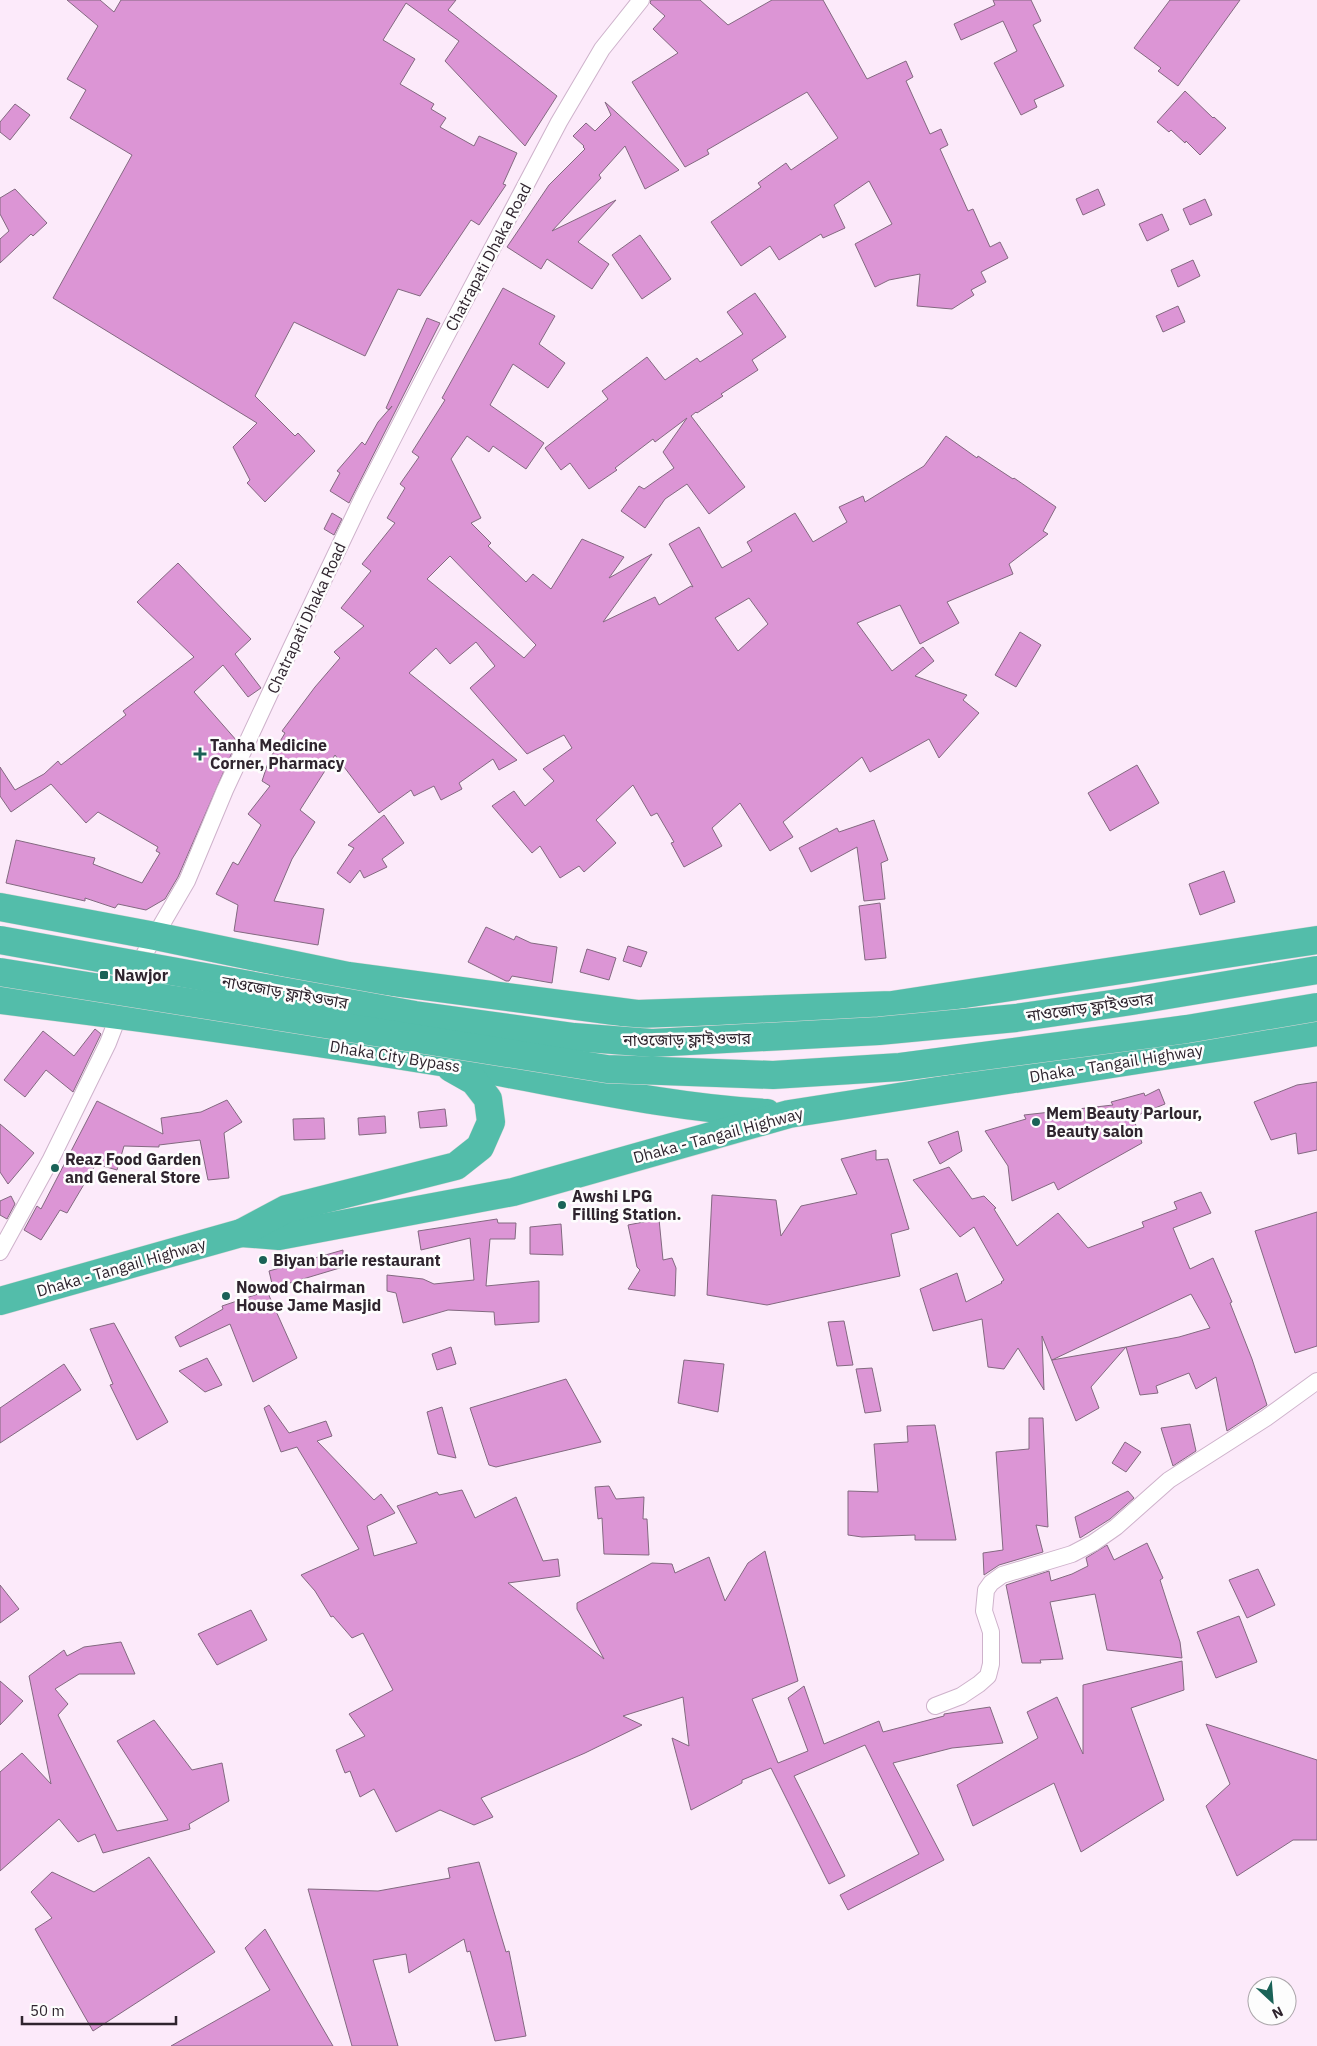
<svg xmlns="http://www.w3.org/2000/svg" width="1317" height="2046" font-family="'IBM Plex Sans','Noto Sans Bengali',sans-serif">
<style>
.building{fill:#dc95d5;stroke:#836980;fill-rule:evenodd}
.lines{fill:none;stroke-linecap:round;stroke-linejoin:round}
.street-casing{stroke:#ceb2cb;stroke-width:18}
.highway-casing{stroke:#dad8d9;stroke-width:29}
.street{stroke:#fff;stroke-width:16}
.highway{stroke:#53bdaa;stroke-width:28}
.highway-bridge-casing{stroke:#dad8d9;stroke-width:29;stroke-linecap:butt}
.highway-bridge{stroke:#53bdaa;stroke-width:28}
.poi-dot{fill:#1a6257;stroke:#fdfdfd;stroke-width:2}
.labels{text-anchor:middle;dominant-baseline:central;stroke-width:5;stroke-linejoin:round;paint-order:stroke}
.street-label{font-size:16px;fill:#2f242e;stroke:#fdfdfd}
.poi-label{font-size:16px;font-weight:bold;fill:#2f242e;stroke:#fdfdfd;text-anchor:start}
</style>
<rect width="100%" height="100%" fill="#fceafa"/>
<!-- building -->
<g class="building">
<polygon points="67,0 100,0 114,12 121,0 456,0 448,10 557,96 525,146 445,61 459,41 406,3 383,40 415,59 400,84 434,104 431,109 446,118 440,127 474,146 479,136 517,153 503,184 506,185 479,225 471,220 420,296 398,289 365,356 294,322 255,396 295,436 298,433 315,451 265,502 247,483 250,480 233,447 257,423 53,298 132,155 70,118 86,90 67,79 98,26"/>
<polygon points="651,0 700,0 728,25 772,0 823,0 867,79 906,61 913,77 906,81 930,134 941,129 948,145 940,149 968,211 973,209 990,247 1000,242 1008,258 981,272 986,282 971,290 974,295 952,309 917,306 920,274 889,280 875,287 855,244 892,224 869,181 834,205 845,228 823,238 821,234 779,260 770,246 741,266 711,222 761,187 758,183 786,163 791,170 838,138 807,92 707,150 709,154 685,167 632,82 678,53 653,29 665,16 650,3"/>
<polygon points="993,0 1031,0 1041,21 1033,25 1064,86 1034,100 1037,107 1021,115 994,63 1017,51 1003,21 961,40 954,24 995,5"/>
<polygon points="1170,0 1240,0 1178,86 1158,71 1161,68 1134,48"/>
<polygon points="1185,91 1213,118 1214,117 1226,128 1200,155 1186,141 1185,143 1171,130 1169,132 1157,122"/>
<polygon points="605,102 679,170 645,189 625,146 599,175 601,178 552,231 616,200 578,242 609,264 592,289 547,259 541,269 507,247 549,185 585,149 583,147 584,146 573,136 586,123 595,131 611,115"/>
<polygon points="15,104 30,115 10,140 0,132 0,122"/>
<polygon points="15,189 47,223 33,236 31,234 0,263 0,239 9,231 0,214 0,198"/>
<polygon points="1098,189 1105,205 1083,215 1076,199"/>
<polygon points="1205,199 1212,215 1190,225 1183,209"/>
<polygon points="1162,214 1169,230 1147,241 1139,224"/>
<polygon points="640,235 671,279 642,299 612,255"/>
<polygon points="1193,260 1200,276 1178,287 1171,270"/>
<path d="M503 288 555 316 539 344 565 363 548 388 513 364 490 405 544 443 526 469 493 446 489 452 467 436 451 459 481 518 471 523 491 543 488 546 526 582 533 574 551 589 582 539 624 557 609 578 652 554 603 622 655 597 659 605 691 586 693 587 669 544 699 527 722 568 752 551 747 542 795 513 813 542 847 522 839 507 863 496 865 502 924 466 946 436 977 458 978 456 1013 479 1014 478 1056 507 1043 531 1048 534 1009 564 1013 574 947 602 959 623 920 644 900 605 857 623 892 671 923 647 934 661 915 676 967 695 963 700 979 713 939 758 929 739 870 772 862 757 783 822 793 837 770 851 740 803 712 828 722 846 684 867 671 843 674 842 657 813 651 816 633 785 596 820 616 843 584 872 579 866 560 878 540 846 532 853 492 806 514 791 525 806 554 781 543 769 572 748 564 735 527 754 470 688 495 666 476 642 450 664 436 648 409 673 517 760 499 770 493 759 459 783 462 789 441 800 434 786 414 796 411 790 379 813 335 755 300 810 315 822 292 859 274 901 324 909 318 945 234 931 238 905 216 894 233 862 238 865 261 825 248 814 270 786 262 781 269 760 285 733 282 731 315 687 340 658 334 652 364 626 341 608 371 571 362 564 395 523 387 518 405 488 400 484 419 457 412 452 445 400 442 398ZM450 556 536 645 524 658 427 579ZM749 598 768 624 738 651 715 618Z"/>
<polygon points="755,293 786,337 752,360 758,370 721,394 723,396 697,413 696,412 691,416 745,487 709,514 687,484 665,499 645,528 621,511 639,486 644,489 674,468 663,452 687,418 655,442 653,439 615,468 617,470 589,489 570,463 561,470 545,448 608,399 602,391 647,357 665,380 697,358 700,362 743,334 727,312"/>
<polygon points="1178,306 1185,322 1163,332 1156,316"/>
<polygon points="427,318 440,323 349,503 330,491 340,473 337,471 362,442 365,445 378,422 392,406 389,410 386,408"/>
<polygon points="332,513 342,519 334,535 324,529"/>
<polygon points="178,563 251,639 235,654 261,688 248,697 223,665 194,692 237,741 178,877 165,899 146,910 118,904 115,908 85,898 85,901 6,883 16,840 95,858 93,864 142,883 160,853 156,851 158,847 98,812 86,823 51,784 11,812 0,796 0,767 15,790 44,774 58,761 61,765 126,715 123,711 194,657 137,602"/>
<polygon points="1020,632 1041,645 1016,687 995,675"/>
<polygon points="1137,765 1159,803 1110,831 1088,793"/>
<polygon points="384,815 404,843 382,859 387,867 364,878 360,870 350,883 337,873 354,848 348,845"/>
<polygon points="874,820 888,860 881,863 885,899 864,901 857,847 811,872 799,848 837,828 839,832"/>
<polygon points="1224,871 1235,902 1200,915 1189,884"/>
<polygon points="880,903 886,958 865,960 859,906"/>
<polygon points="486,927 514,940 516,936 531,943 557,947 552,983 512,976 509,981 506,981 468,962"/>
<polygon points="628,946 647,952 641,967 623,961"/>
<polygon points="587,949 616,958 609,980 580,972"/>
<polygon points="95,1029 101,1034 73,1092 46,1070 25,1097 4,1080 43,1031 74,1056"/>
<polygon points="1317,1082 1317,1150 1298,1154 1296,1133 1271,1140 1254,1102 1297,1085"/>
<polygon points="1159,1089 1165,1104 1133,1117 1142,1143 1058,1190 1054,1182 1012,1201 1008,1166 985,1131 1026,1119 1024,1115 1113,1105 1111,1102 1144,1093 1145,1096"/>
<polygon points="227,1100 242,1122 224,1133 229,1178 208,1180 200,1140 159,1145 159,1147 124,1146 117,1170 96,1164 67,1213 60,1210 41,1240 24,1230 37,1206 41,1209 97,1101 163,1134 161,1118 201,1112"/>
<polygon points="445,1109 447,1126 420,1128 418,1112"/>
<polygon points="385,1116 386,1133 359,1135 358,1118"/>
<polygon points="324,1118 325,1139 294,1140 293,1119"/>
<polygon points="0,1124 34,1153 8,1184 0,1172"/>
<polygon points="958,1131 962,1151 940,1164 928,1142"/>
<polygon points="876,1150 876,1160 888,1159 909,1229 891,1234 900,1276 767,1305 707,1295 712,1195 776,1200 781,1236 801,1206 857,1194 841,1159"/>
<polygon points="949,1167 972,1199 984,1196 996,1208 994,1209 1017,1246 1058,1213 1088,1248 1144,1227 1142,1222 1177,1209 1174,1202 1201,1192 1211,1213 1173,1228 1190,1269 1213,1258 1232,1302 1230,1303 1252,1359 1267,1405 1227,1431 1216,1377 1196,1389 1189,1373 1156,1386 1158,1393 1140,1395 1126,1347 1179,1337 1210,1328 1191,1294 1052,1360 1126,1347 1091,1387 1099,1408 1076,1421 1042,1336 1044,1390 1018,1348 1004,1369 988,1367 982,1319 933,1331 920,1289 957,1273 966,1302 1002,1283 1001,1282 1004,1280 974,1227 960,1237 913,1180"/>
<polygon points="11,1196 15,1204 7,1219 0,1215 0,1201"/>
<polygon points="1317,1212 1317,1346 1295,1353 1255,1231"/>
<polygon points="497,1219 498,1223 516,1223 515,1239 490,1239 486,1286 539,1281 539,1322 495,1325 494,1312 448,1310 403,1323 396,1293 387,1291 387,1275 423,1279 434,1284 474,1280 470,1238 421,1250 418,1231"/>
<polygon points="659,1219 663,1260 672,1258 676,1268 675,1296 628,1289 640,1270 637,1267 628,1225"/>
<polygon points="561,1224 563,1255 530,1254 530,1227"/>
<polygon points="343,1250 343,1267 273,1288 269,1271"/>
<polygon points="267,1291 297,1358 253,1382 230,1324 180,1347 175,1337 223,1309 222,1306"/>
<polygon points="844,1321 853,1365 837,1366 828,1322"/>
<polygon points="114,1323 168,1422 137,1440 110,1385 113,1384 90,1329"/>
<polygon points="451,1347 456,1364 437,1370 432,1354"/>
<polygon points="207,1358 222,1385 205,1392 179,1371"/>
<polygon points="684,1360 724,1364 718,1412 678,1403"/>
<polygon points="64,1364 81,1390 0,1443 0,1408"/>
<polygon points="872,1368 881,1411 865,1413 856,1369"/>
<polygon points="566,1379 601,1442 496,1467 489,1465 470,1408"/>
<polygon points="269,1405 289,1433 326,1421 332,1436 317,1441 374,1500 381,1494 395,1513 367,1526 374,1556 417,1543 397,1506 437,1492 439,1495 462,1490 475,1518 516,1497 543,1561 558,1559 560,1576 508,1583 604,1659 577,1609 577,1603 652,1563 672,1564 675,1573 709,1557 725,1601 748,1563 765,1551 798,1681 752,1699 778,1763 808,1751 788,1698 804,1686 824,1744 879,1721 883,1732 944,1716 944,1714 990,1707 1003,1743 952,1748 893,1763 944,1860 848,1910 840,1895 919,1854 865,1745 794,1776 845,1876 829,1884 771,1768 742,1780 742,1783 691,1810 672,1738 689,1746 683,1697 623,1716 642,1725 585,1753 481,1798 493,1817 474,1825 440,1810 396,1832 374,1789 360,1797 350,1771 345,1773 336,1750 365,1736 349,1714 393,1690 363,1633 352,1638 333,1616 331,1617 315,1591 301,1575 359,1549 297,1447 281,1452 264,1408"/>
<polygon points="442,1407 456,1458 438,1454 427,1412"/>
<polygon points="1029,1418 1043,1418 1048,1527 1036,1525 1043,1552 999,1565 984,1575 983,1553 1003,1550 996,1452 1029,1449"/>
<polygon points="1190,1424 1196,1451 1173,1466 1161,1428"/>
<polygon points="935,1425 956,1540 915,1540 915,1535 862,1537 848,1535 848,1491 878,1492 874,1444 908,1442 907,1426"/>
<polygon points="1125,1442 1141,1452 1126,1472 1112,1463"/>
<polygon points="609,1486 616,1499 644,1497 643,1519 647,1519 649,1555 604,1554 602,1518 598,1519 595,1487"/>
<polygon points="1128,1491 1134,1498 1110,1519 1080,1538 1075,1517"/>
<polygon points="1147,1543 1163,1578 1160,1580 1180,1642 1182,1658 1107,1650 1095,1594 1050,1602 1063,1659 1040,1660 1041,1663 1022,1663 1006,1585 1049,1571 1051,1581 1072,1574 1088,1566 1086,1558 1107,1545 1114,1560"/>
<polygon points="1258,1569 1275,1605 1247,1618 1229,1580"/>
<polygon points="0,1585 19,1609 0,1623"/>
<polygon points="251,1610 267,1640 217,1665 198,1634"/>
<polygon points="1239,1616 1257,1662 1216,1678 1197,1632"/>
<polygon points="121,1642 135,1674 79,1674 55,1689 68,1704 58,1715 117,1831 168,1820 117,1741 154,1720 192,1770 222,1763 229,1801 189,1824 190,1829 103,1853 95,1834 78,1842 59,1819 0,1871 0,1772 22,1753 51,1784 29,1676 64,1650 67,1656 84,1647"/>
<polygon points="1182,1661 1184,1690 1131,1708 1164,1800 1081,1852 1054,1783 973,1826 957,1785 1038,1738 1027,1712 1057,1697 1083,1754 1083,1685"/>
<polygon points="0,1681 23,1701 0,1725"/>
<polygon points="1206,1724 1317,1760 1317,1840 1293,1840 1237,1876 1206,1806 1230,1784"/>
<polygon points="149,1857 215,1952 93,2031 35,1929 52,1918 31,1892 52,1872 94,1892"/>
<polygon points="479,1862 506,1952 509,1951 526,2036 495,2041 470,1951 467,1952 464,1939 409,1973 406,1954 373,1960 398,2046 352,2046 308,1889 378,1891 450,1878 448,1868"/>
<polygon points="265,1929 333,2046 171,2046 270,1990 245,1948"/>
</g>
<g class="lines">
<!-- street casing -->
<g class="street-casing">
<g id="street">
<polyline points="0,1252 51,1159 108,1043 138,965 187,881 225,790 291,648 363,497 426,374 559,122 602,49 641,0"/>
<polyline points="935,1706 961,1696 979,1684 988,1676 991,1664 991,1632 984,1611 986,1590 991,1583 1002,1575 1072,1554 1093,1543 1116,1527 1169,1480 1266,1418 1317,1381"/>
</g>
</g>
<!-- highway casing -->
<g class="highway-casing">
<g id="highway">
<polyline points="0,907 155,936 348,976 637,1014 892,1005 1317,940"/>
<path d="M0 1000C147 1018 294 1038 440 1062 549 1079 656 1107 767 1113"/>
<polyline points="241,1233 279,1236 513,1192 789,1114 1317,1032"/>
<polyline points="0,1301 241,1233 286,1209 456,1166 480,1147 491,1122 488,1099 474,1081 451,1068"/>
</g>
</g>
<!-- street -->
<use href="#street" class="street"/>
<!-- highway -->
<use href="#highway" class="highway"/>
<!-- highway-bridge casing -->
<g class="highway-bridge-casing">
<g id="highway-bridge">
<polyline points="0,940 415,1015 574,1037 652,1043 879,1031 1016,1018 1132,1001 1317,970"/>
<polyline points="0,972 607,1069 773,1075 900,1067 1187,1029 1317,1007"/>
</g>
</g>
<!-- highway-bridge -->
<use href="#highway-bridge" class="highway-bridge"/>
</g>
<!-- markers -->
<g class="poi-dot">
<path d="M197.5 746.5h5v5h5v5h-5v5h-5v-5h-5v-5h5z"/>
<rect x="99" y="970" width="10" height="10" rx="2.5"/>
<circle cx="1036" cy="1122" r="5"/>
<circle cx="55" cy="1168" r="5"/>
<circle cx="562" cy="1205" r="5"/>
<circle cx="263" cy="1260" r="5"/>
<circle cx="226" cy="1296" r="5"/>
</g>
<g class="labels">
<!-- street labels -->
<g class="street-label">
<text transform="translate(488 257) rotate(-62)">Chatrapati Dhaka Road</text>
<text transform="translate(306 618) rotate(-65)">Chatrapati Dhaka Road</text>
<text transform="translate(285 992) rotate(10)">নাওজোড় ফ্লাইওভার</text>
<text transform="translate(1090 1007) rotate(-8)">নাওজোড় ফ্লাইওভার</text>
<text transform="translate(687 1039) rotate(-1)">নাওজোড় ফ্লাইওভার</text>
<text transform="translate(395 1056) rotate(9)">Dhaka City Bypass</text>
<text transform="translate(1116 1063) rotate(-9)">Dhaka - Tangail Highway</text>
<text transform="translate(718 1135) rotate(-15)">Dhaka - Tangail Highway</text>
<text transform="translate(121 1267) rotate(-16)">Dhaka - Tangail Highway</text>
</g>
<!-- poi labels -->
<g class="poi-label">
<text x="210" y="745">Tanha Medicine<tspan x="210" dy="18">Corner, Pharmacy</tspan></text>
<text x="114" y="975">Nawjor</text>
<text x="1046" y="1113">Mem Beauty Parlour,<tspan x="1046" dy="18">Beauty salon</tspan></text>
<text x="65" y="1159">Reaz Food Garden<tspan x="65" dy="18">and General Store</tspan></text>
<text x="572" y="1196">Awshi LPG<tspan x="572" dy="18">Filling Station.</tspan></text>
<text x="273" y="1260">Biyan barie restaurant</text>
<text x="236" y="1287">Nowod Chairman<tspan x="236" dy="18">House Jame Masjid</tspan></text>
</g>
</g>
<!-- north arrow -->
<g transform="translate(1272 2001) rotate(154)"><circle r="24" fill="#fdfdfd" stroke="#aba6aa"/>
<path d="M0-4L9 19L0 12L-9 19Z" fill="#1a6257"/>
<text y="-8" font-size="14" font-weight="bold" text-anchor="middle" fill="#2f242e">N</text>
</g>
<!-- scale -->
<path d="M22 2016v8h154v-8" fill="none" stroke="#2f242e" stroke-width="2.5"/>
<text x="30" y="2016" font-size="15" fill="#2f242e" stroke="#fdfdfd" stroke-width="4" paint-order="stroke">50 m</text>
</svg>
